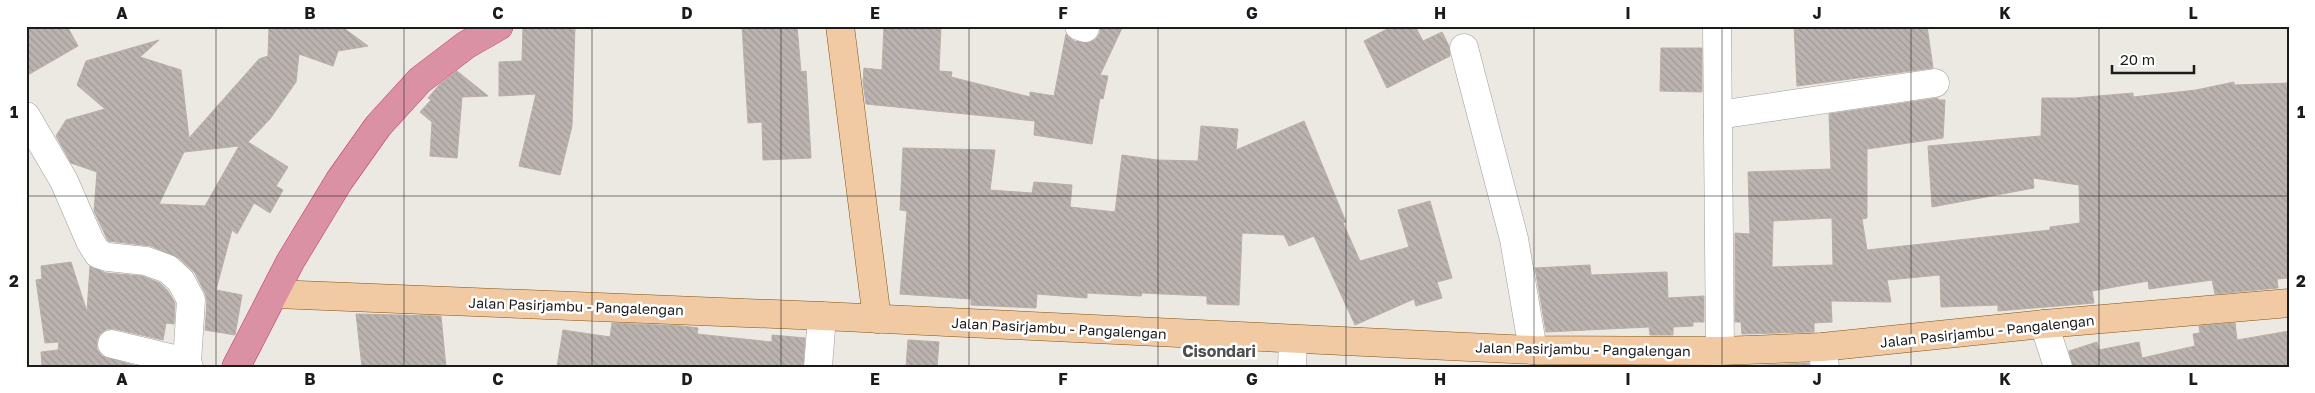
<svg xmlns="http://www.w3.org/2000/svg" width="2315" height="393" font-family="'Golos Text',sans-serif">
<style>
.building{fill:url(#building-back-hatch);stroke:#bbaea6;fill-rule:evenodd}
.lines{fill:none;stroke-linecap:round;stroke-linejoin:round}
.minor-casing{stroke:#9f9f9f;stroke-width:29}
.major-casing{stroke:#825510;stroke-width:29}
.highway-casing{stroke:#c23770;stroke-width:29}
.minor{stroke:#fff;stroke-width:28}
.major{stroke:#f1c9a2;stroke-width:28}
.highway{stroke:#db91a4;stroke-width:28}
.grid{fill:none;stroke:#1b1b1b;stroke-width:1;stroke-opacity:0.55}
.labels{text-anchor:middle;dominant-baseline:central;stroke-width:5;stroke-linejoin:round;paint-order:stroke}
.street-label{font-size:14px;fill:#1b1b1b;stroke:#fff}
.quarter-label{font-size:16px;font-weight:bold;fill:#4e4e4e;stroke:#fff}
.neatline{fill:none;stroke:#1b1b1b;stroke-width:2}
.grid-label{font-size:16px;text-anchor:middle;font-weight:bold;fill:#1b1b1b}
</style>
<defs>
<pattern id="building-back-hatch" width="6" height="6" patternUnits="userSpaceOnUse" patternTransform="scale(1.25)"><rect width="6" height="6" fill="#bbb3af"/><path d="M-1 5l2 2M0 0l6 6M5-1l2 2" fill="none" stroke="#a09996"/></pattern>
</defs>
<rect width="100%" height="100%" fill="#ece8e2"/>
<!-- building -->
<g class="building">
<polygon points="26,26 67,26 78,46 26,76"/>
<path d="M269 26H346L345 29 368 46 338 51 333 66 299 54 296 82 270 119 248 142 288 167 276 186 283 190 270 213 254 203 237 234 232 230 216 290 242 295 235 335 205 330 207 301 205 293 195 273 179 258 151 246 108 241 94 211 97 172 71 163 56 136 66 120 105 109 77 85 86 61 159 40 140 57 181 70 189 138 259 59 268 56ZM239 146 205 206 159 204 184 152Z"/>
<polygon points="523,26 575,26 572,126 560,175 519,166 536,94 499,96 499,62 522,61"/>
<polygon points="742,26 797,26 801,72 806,71 811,158 763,160 762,122 748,123"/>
<polygon points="884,26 941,26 939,71 952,72 951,77 1030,97 1030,92 1054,96 1066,34 1074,41 1088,43 1096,39 1100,33 1100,26 1123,26 1100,75 1108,76 1103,99 1100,98 1092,144 1034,135 1035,121 866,104 863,82 864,68 882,70"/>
<polygon points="1393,26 1415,26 1423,41 1442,32 1449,46 1450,56 1387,88 1364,41"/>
<polygon points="1794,26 1927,26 1933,68 1797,86"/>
<polygon points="1661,48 1702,48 1702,92 1660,91"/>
<polygon points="457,71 488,96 462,97 457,158 430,156 432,122 420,112 431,100 428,98 440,84"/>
<path d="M2234 82V85L2289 83V278L2277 279 2278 288 2215 294 2212 280 2149 289 2148 281 2092 291 2094 303 1998 311V305L1941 307 1940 275 1887 280 1891 302 1831 301 1832 322 1814 323V332L1742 334 1741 322H1735V233L1750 234 1748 172 1831 169 1829 114 1938 98V100H1945L1943 138 1867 149V218L1862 219 1867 250 2050 230V227L2080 223 2079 185 2033 178 2034 188 1932 207 1928 146 2041 136 2042 98H2075L2133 93V97L2196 90ZM1832 218 1833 265 1772 267 1773 221Z"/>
<polygon points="1304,121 1346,222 1343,223 1360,261 1409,247 1398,210 1430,201 1452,278 1437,282 1442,298 1416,306 1414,299 1355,325 1314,236 1289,246 1284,235 1242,233 1239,305 1207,304 1207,296 1142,293 1141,296 1087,293 1087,298 1037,294 1036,308 971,305 971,299 900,294 907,211 900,210 903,148 995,150 990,190 1032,193 1034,182 1072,185 1070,207 1115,212 1122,155 1157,160 1198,161 1201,126 1238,129 1236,150"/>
<polygon points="71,262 87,312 90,266 106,273 142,276 160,283 168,291 175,303 174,324 166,323 163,340 115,329 107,329 100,334 97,340 97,349 102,356 140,367 42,367 41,352 58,350 59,342 45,343 36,280 42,279 41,266"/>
<polygon points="1590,265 1591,275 1667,272 1668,298 1704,296 1704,322 1693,322 1693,326 1673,327 1673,335 1650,335 1649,327 1546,332 1535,268"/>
<polygon points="356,314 441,316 446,367 362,367"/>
<polygon points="612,323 683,326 698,328 697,334 772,342 772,335 805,338 803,367 557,367 563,330 610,337"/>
<polygon points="2235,323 2237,340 2289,331 2289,367 2073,367 2069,351 2097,342 2099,350 2139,342 2142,358 2195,346 2193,334 2200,333 2199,326"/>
<polygon points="908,340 939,342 937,367 906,367"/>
<polygon points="1809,363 1809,367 1745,366"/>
</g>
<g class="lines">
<!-- minor casing -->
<g class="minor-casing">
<g id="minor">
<polyline points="1079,26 1085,28"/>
<polyline points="1717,26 1720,351"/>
<polyline points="1464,48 1514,239 1533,350"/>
<polyline points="1718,115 1935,83"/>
<polyline points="26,116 64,181 90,241 98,254 108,257 146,261 168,269 181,281 191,300 187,362 189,367"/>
<polyline points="2044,324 2058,367"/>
<polyline points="112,344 187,362"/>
<polyline points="1822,347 1825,367"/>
<polyline points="818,367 822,316"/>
<polyline points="1292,367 1293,339"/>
</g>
</g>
<!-- major casing -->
<g class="major-casing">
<g id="major">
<polyline points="840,26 877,319"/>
<polyline points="275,294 822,316 1533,350 1720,351 1822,347 2044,324 2289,303"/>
</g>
</g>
<!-- highway casing -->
<g class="highway-casing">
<polyline id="highway" points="236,367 290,262 339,181 378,126 420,80 466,45 499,26"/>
</g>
<!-- minor -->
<use href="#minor" class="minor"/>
<!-- major -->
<use href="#major" class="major"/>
<!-- highway -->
<use href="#highway" class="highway"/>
</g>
<!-- grid -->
<path class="grid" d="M216 26V367M404 26V367M592 26V367M781 26V367M969 26V367M1158 26V367M1346 26V367M1534 26V367M1722 26V367M1911 26V367M2099 26V367M26 196H2289"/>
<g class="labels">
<!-- street labels -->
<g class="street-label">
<text transform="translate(576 306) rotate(2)">Jalan Pasirjambu - Pangalengan</text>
<text transform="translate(1059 328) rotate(3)">Jalan Pasirjambu - Pangalengan</text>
<text transform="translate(1987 331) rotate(-6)">Jalan Pasirjambu - Pangalengan</text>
<text transform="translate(1583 349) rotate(1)">Jalan Pasirjambu - Pangalengan</text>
</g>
<!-- quarter labels -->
<g class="quarter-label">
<text x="1219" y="351">Cisondari</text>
</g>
</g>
<!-- border -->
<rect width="2315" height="393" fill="none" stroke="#ffffff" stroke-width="55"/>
<!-- scale -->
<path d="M2112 65v8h82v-8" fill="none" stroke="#1b1b1b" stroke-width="2.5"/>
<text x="2120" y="65" font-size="15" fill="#1b1b1b" stroke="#ffffff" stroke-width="4" paint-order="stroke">20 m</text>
<rect x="28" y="28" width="2260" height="338" class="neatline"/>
<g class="grid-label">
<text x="122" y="19">A</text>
<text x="310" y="19">B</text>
<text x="498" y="19">C</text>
<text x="687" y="19">D</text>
<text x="875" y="19">E</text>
<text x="1063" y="19">F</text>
<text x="1252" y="19">G</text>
<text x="1440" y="19">H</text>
<text x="1628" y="19">I</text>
<text x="1817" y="19">J</text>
<text x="2005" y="19">K</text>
<text x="2193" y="19">L</text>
<text x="14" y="118">1</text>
<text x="2301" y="118">1</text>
<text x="14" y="287">2</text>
<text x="2301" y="287">2</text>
<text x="122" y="385">A</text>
<text x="310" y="385">B</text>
<text x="498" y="385">C</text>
<text x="687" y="385">D</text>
<text x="875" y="385">E</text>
<text x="1063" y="385">F</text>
<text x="1252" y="385">G</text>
<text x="1440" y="385">H</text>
<text x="1628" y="385">I</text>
<text x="1817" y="385">J</text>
<text x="2005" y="385">K</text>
<text x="2193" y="385">L</text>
</g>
</svg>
